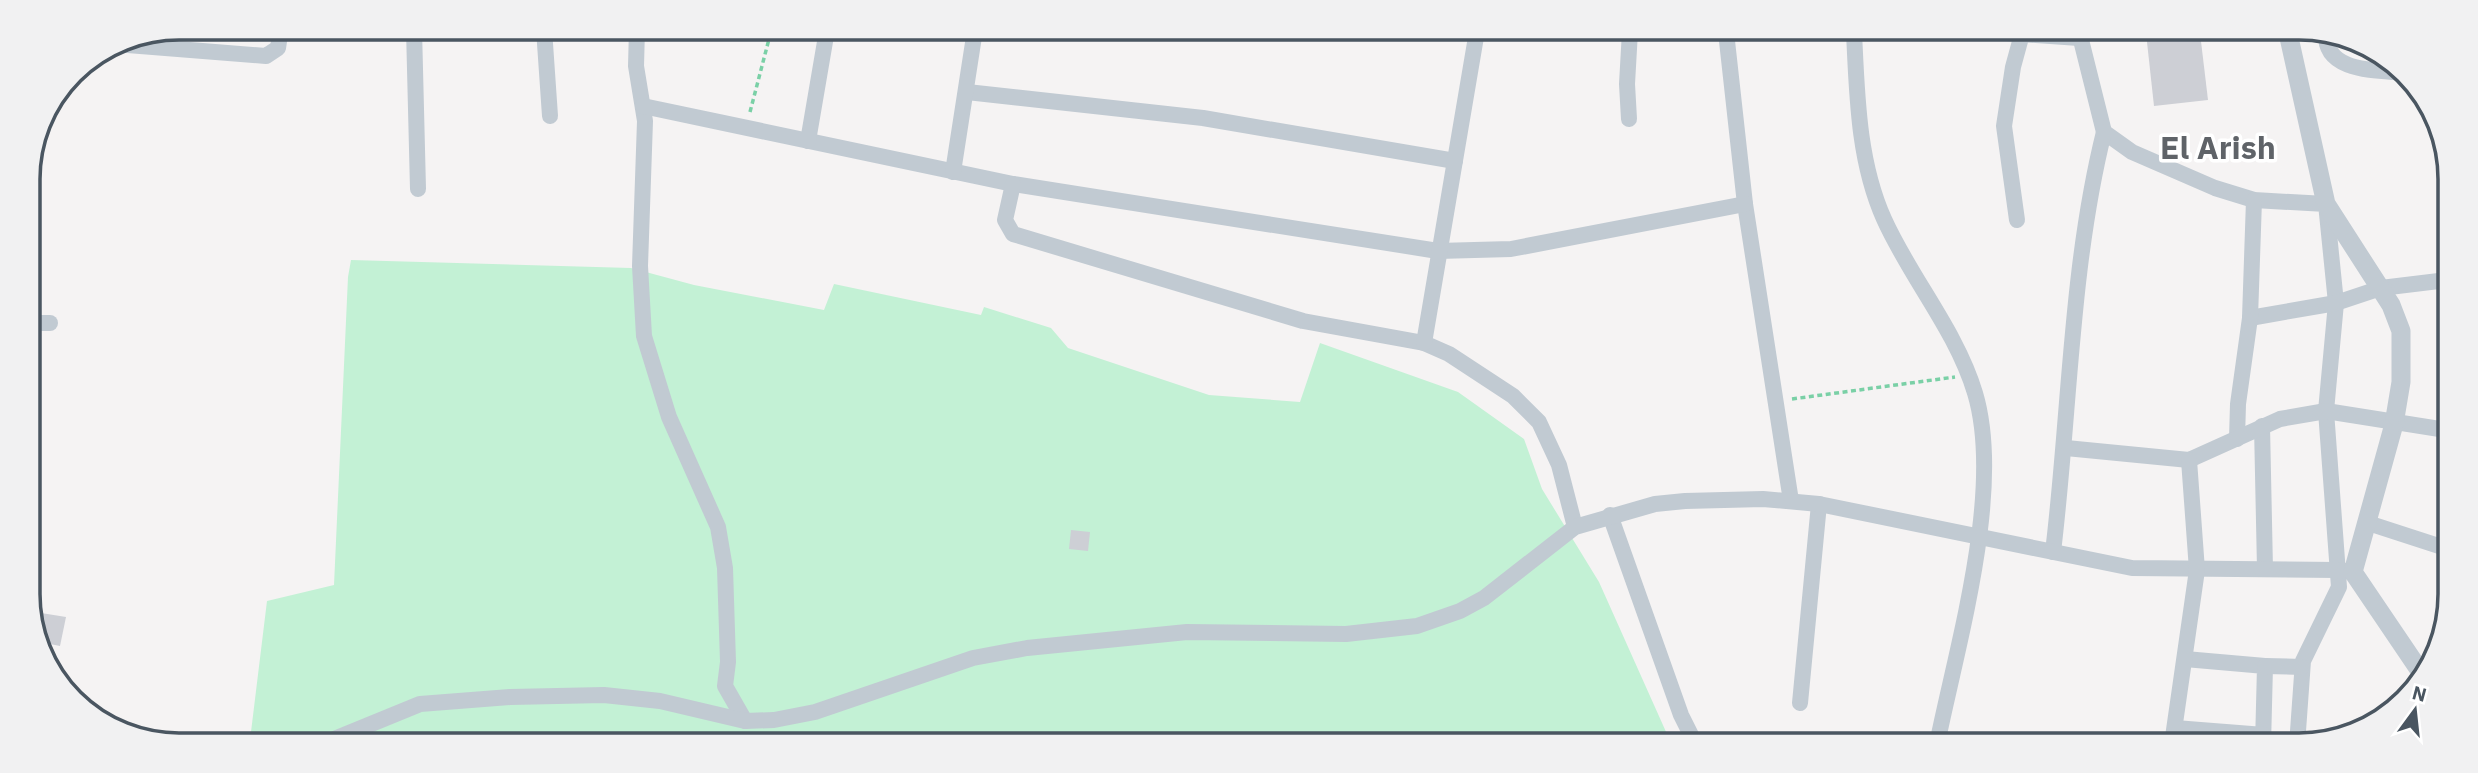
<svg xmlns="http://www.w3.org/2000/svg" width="2478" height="773" font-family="'IBM Plex Sans',sans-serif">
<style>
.green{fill:#c3f1d5}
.building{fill:#cdcfd5}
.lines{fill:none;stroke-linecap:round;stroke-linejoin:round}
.path{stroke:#7ad0a6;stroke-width:3.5;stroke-dasharray:5 3.5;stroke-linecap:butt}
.minor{stroke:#c1cad2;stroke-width:16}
.tertiary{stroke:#c1cad2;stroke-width:19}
.labels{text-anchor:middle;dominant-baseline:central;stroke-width:7;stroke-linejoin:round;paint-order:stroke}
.town-label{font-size:32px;font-weight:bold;fill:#5f6368;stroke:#fff}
.rim{fill:none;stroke:#4a5661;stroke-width:3.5}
</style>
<rect width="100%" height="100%" fill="#f5f3f3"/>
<!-- green -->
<polygon class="green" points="351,260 631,268 694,285 824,310 834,284 981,315 984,307 1051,328 1068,348 1209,395 1300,402 1320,343 1458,392 1524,439 1542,489 1599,582 1671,743 250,740 267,601 334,585 348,277"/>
<!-- building -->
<g class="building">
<polygon points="2146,33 2200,33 2208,100 2154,106"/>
<polygon points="1071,530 1090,532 1088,551 1069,549"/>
<polygon points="35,612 66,617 60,646 40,642 32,626"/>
</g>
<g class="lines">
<!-- path -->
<g class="path">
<polyline points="750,112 769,39"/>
<polyline points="1792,399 1955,377"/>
</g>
<!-- minor -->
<g class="minor">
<polyline points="414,29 418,189"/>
<polyline points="544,29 550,116"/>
<polyline points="637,29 636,66 645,121 640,266 644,336 669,417 718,527 725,568 728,662 725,686 745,721"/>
<polyline points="1726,32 1745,204 1791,501"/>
<path d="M1854 32C1857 95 1858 161 1884 219 1911 279 1956 330 1975 393 2004 490 1957 645 1937 744"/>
<polyline points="1992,32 2079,38"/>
<polyline points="2079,32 2104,132 2132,152 2215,188 2254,200 2326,204 2336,303 2326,411 2339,587 2303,661 2297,745"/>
<path d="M2326 33C2324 73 2377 70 2406 73"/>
<polyline points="115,44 266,56 278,48 281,28"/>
<polyline points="967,92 1203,118 1455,161"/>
<polyline points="643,106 1013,184 1438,251 1511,249 1745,204"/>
<polyline points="1629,119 1627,84 1630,31"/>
<polyline points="808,141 827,30"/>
<polyline points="953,172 975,30"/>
<polyline points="1013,184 1005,220 1013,234 1303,321 1424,343 1449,354 1513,396 1539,422 1559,465 1575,527"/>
<polyline points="2017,220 2004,126 2013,67 2022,34"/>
<polyline points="2250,318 2336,303 2381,288 2447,280"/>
<polyline points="29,323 50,323"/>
<polyline points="1424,343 1477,31"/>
<polyline points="2262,426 2265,569"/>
<polyline points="2237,439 2238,404 2250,318 2254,200"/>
<polyline points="2066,448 2189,460 2280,419 2326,411 2446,430"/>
<polyline points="1610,515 1681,715 1695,743"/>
<polyline points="2368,523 2445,548"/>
<path d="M2053 552C2070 412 2070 269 2104 132"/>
<polyline points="2185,659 2265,666 2263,745"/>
<polyline points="2265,666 2302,667"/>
<polyline points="1800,703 1819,504"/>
<polyline points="2175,728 2264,735"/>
<polyline points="332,740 420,704 510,697 604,695 660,701 745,721 774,720 815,712 973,658 1027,648 1187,632 1346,634 1417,626 1460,611 1484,598 1575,527 1655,504 1685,501 1763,499 1819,504 2132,568 2337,570 2353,572"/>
<polyline points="2172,744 2197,570 2189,460"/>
</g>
<!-- tertiary -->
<polyline class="tertiary" points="2288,33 2326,204 2391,305 2401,331 2401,382 2394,424 2353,572 2420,671"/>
</g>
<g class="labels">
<!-- town labels -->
<g class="town-label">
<text x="2218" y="147">El Arish</text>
</g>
</g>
<!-- crop -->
<path d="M0 0H2478V773H0ZM179 40H2299A139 139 0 0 1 2438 179V594A139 139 0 0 1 2299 733H179A139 139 0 0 1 40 594V179A139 139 0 0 1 179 40Z" fill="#f1f1f2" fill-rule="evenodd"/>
<path class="rim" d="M179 40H2299A139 139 0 0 1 2438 179V594A139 139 0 0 1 2299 733H179A139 139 0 0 1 40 594V179A139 139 0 0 1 179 40Z"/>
<!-- north arrow -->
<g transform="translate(2415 710) rotate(15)" stroke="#ffffff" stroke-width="5" paint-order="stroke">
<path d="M0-5L12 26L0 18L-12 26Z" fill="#4a5661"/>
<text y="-10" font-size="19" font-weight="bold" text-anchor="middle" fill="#4a5661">N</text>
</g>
</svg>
